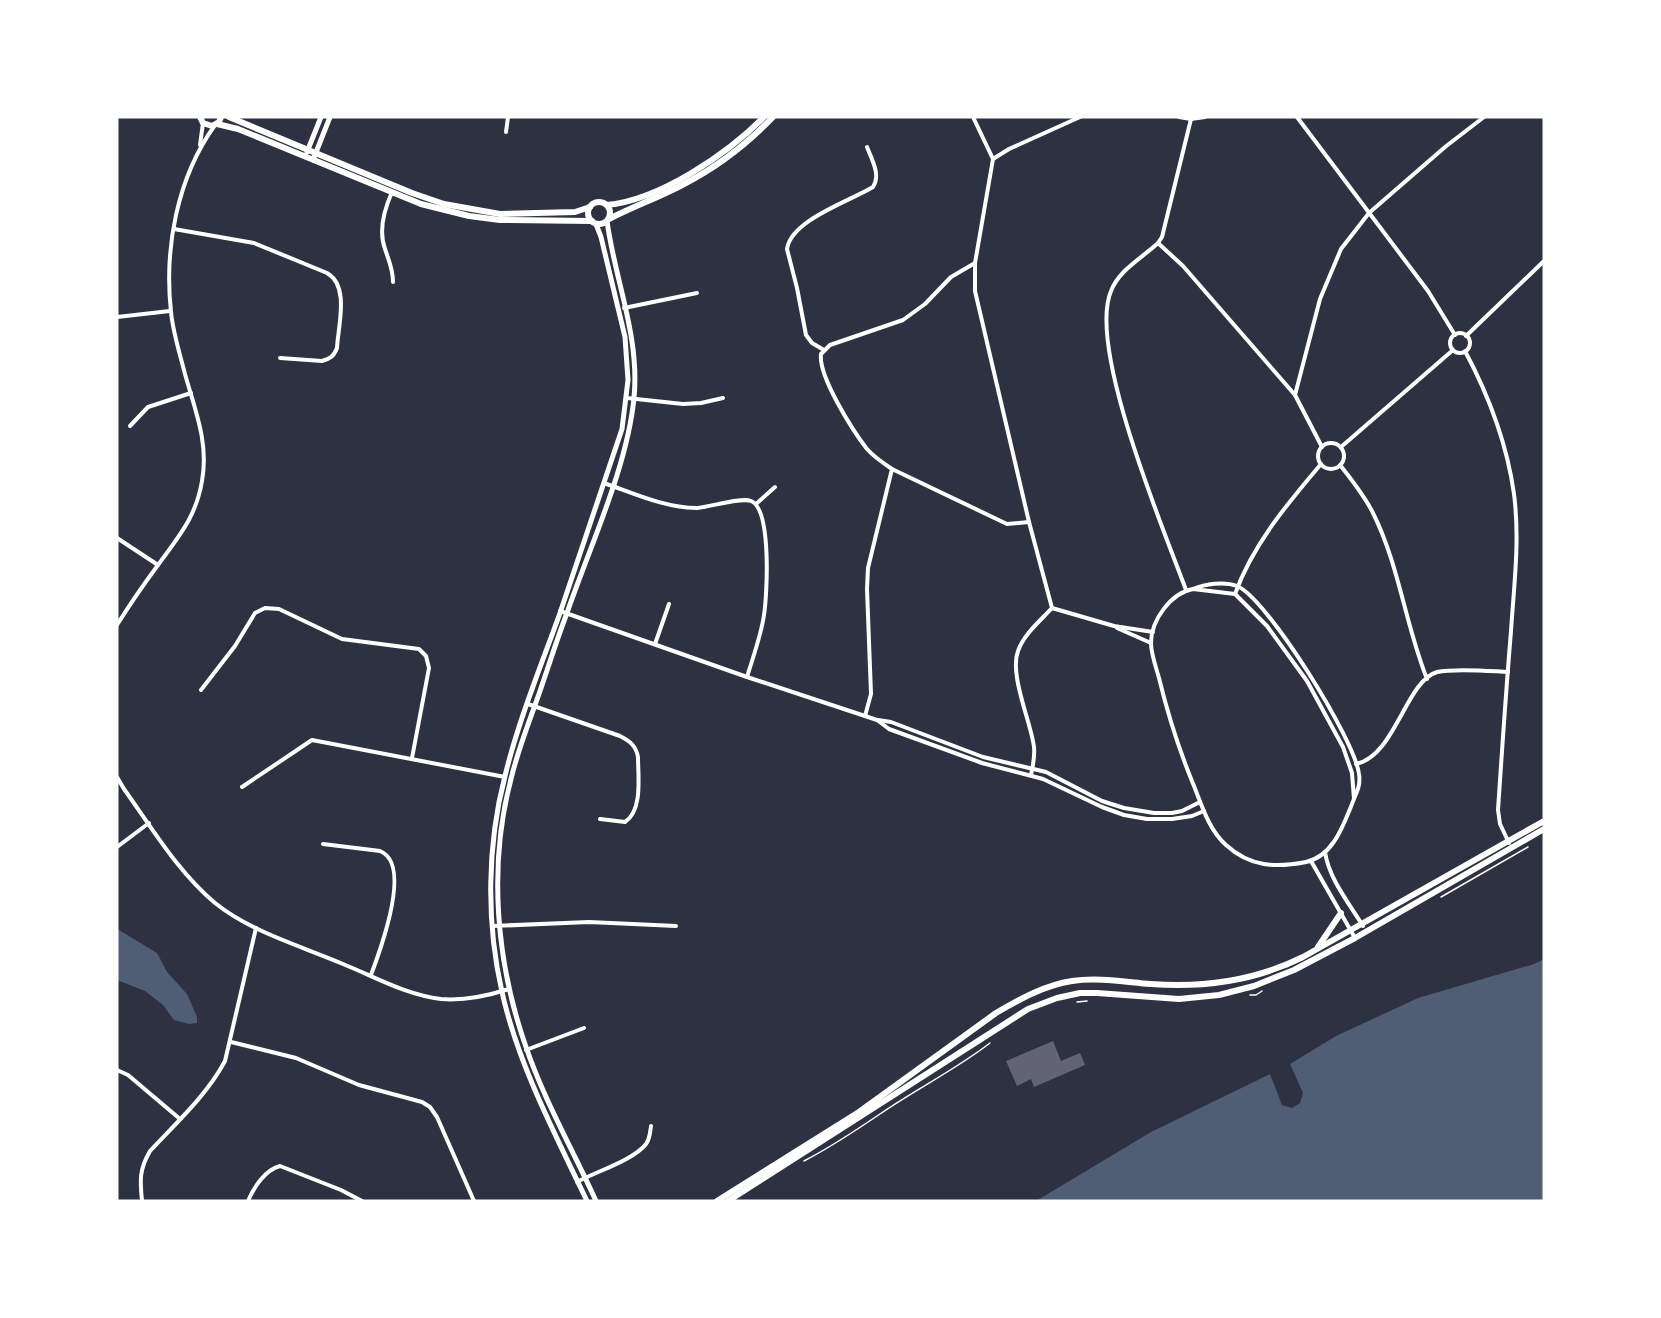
<svg xmlns="http://www.w3.org/2000/svg" width="1661" height="1318" font-family="'Exo 2',sans-serif">
<style>
.water{fill:#4f5d75}
.building{fill:#626471}
.lines{fill:none;stroke-linecap:round;stroke-linejoin:round}
.path{stroke:#fff;stroke-width:1.5}
.minor{stroke:#fff;stroke-width:4}
.tertiary{stroke:#fff;stroke-width:5}
.secondary{stroke:#fff;stroke-width:6}
</style>
<rect width="100%" height="100%" fill="#2d3142"/>
<!-- water -->
<g class="water">
<polygon points="117,930 119,930 157,953 167,972 187,994 197,1017 197,1023 189,1024 174,1020 163,1005 145,991 117,980"/>
<polygon points="1544,959 1544,1201 1036,1201 1151,1132 1270,1074 1282,1105 1292,1108 1300,1103 1303,1093 1290,1064 1336,1036 1418,998 1534,964"/>
</g>
<!-- building -->
<polygon class="building" points="1053,1041 1061,1061 1080,1053 1085,1065 1034,1087 1031,1079 1017,1086 1006,1061"/>
<g class="lines">
<!-- path -->
<g class="path">
<polyline points="1441,897 1528,847"/>
<polyline points="1250,995 1256,995 1262,991"/>
<polyline points="1077,1002 1087,1001"/>
<path d="M804 1161C831 1147 855 1131 880 1114 916 1089 955 1070 990 1043"/>
</g>
<!-- minor -->
<g class="minor">
<polyline points="973,117 993,159"/>
<polyline points="1179,117 1191,119 1205,117"/>
<polyline points="1297,117 1428,291 1455,335"/>
<polyline points="506,132 508,117"/>
<polyline points="200,145 203,123"/>
<path d="M392 192C384 210 378 230 385 249 389 261 393 269 393 282"/>
<path d="M174 229 254 243 327 273C350 286 338 326 337 348 334 356 330 359 322 361L280 358"/>
<polyline points="1158,243 1183,266 1295,395 1322,447"/>
<path d="M975 263V291L1029 522 1052 608C1040 621 1024 634 1018 651 1009 675 1031 722 1034 747 1035 757 1033 766 1031 775"/>
<polyline points="624,308 697,293"/>
<polyline points="117,317 170,311"/>
<circle cx="1460" cy="343" r="10"/>
<polyline points="1466,336 1544,261"/>
<path d="M824 350 812 343 806 335 797 288 787 249C791 220 850 201 873 187 881 175 872 160 867 147"/>
<path d="M1465 351C1489 396 1507 444 1514 494 1520 540 1514 585 1511 631 1506 691 1502 750 1498 810L1500 824 1509 843"/>
<polyline points="1295,395 1320,299 1341,249 1369,213 1445,147 1484,117"/>
<polyline points="627,398 683,404 701,403 723,398"/>
<polyline points="130,426 148,407 191,393"/>
<circle cx="1331" cy="456" r="13"/>
<polyline points="1341,447 1453,350"/>
<path d="M1340 465C1352 480 1363 494 1372 511 1399 564 1405 624 1427 679"/>
<polyline points="892,469 1007,524 1029,522"/>
<path d="M604 483C633 493 665 508 697 508 710 507 741 497 751 501 772 509 767 596 764 615 761 636 753 657 747 677"/>
<polyline points="756,504 775,487"/>
<polyline points="117,538 158,565"/>
<path d="M1193 589C1205 584 1224 581 1237 586 1267 598 1355 740 1359 774 1361 786 1356 793 1352 804 1343 826 1333 856 1306 862 1276 868 1250 867 1226 845 1209 830 1202 806 1194 786 1179 750 1168 715 1159 678 1156 667 1151 654 1151 643 1151 620 1171 593 1193 589L1235 594 1267 626 1307 681 1343 747 1352 773 1354 799"/>
<path d="M1186 590C1164 530 1087 348 1111 291 1119 270 1142 258 1158 243L1162 237 1191 119"/>
<path d="M1235 594C1253 544 1288 503 1321 464"/>
<polyline points="1052,608 1114,626 1153,632"/>
<polyline points="560,611 747,677 865,716 877,720 889,729 982,763 1043,779 1102,807 1124,815 1147,819 1172,819 1192,816 1204,811"/>
<path d="M117 625C130 604 144 584 158 565 179 536 196 517 202 481 209 443 195 410 185 374 180 354 173 333 171 312 164 248 177 178 215 125"/>
<polyline points="1117,628 1151,643"/>
<polyline points="655,644 669,604"/>
<polyline points="201,690 235,646 255,613 265,608 279,609 342,639 419,649 426,656 429,668 412,758"/>
<path d="M528 704 620 736C630 741 636 746 638 757 638 776 643 810 625 822L600 819"/>
<path d="M865 716 871 694 867 589 868 568 892 469C883 463 874 457 867 449 853 431 818 376 821 354L830 345 903 320 925 304 951 277 975 263 993 159 1009 149 1080 117"/>
<polyline points="878,720 891,722 983,757 1046,772 1102,801 1124,808 1154,813 1172,813 1182,811 1200,802"/>
<path d="M1356 764C1395 756 1406 681 1437 672 1456 668 1488 671 1508 672"/>
<path d="M117 777 124 789C152 828 178 872 215 903 251 932 301 946 343 964 375 977 406 995 441 999 464 1001 487 996 509 989"/>
<polyline points="242,787 312,740 505,777"/>
<path d="M323 844 380 851C413 864 380 951 371 975"/>
<polyline points="117,847 149,823"/>
<path d="M1325 852C1329 879 1349 903 1363 926"/>
<polyline points="1311,861 1355,938"/>
<polyline points="493,926 589,922 676,926"/>
<polyline points="231,1042 296,1058 359,1085 422,1102 430,1107 437,1117 474,1201"/>
<polyline points="526,1050 584,1028"/>
<polyline points="117,1070 128,1075 180,1119"/>
<path d="M577 1182C595 1172 634 1160 646 1144 650 1139 650 1132 651 1126"/>
<path d="M142 1201C140 1180 139 1170 150 1151 176 1123 207 1095 225 1061L256 928"/>
<path d="M248 1201C254 1187 265 1170 280 1166L341 1190 362 1201"/>
</g>
<!-- tertiary -->
<g class="tertiary">
<polyline points="307,152 321,117"/>
<polyline points="313,160 330,117"/>
<path d="M587 1201C555 1134 518 1064 502 992 486 922 487 845 505 776 518 722 541 666 560 613 581 552 601 490 622 429L628 380 625 337 601 237 596 224"/>
<path d="M596 1201C573 1150 544 1100 526 1047 496 962 488 866 511 779 518 749 530 720 540 691 549 665 557 639 567 613 590 546 627 468 634 398 640 336 615 281 607 221"/>
</g>
<!-- secondary -->
<g class="secondary">
<polyline points="200,117 203,123 212,126 219,122 221,117"/>
<polyline points="229,117 412,193 444,204 500,214 575,212 590,207"/>
<polyline points="217,124 238,129 421,204 469,216 500,220 592,221"/>
<circle cx="599" cy="213" r="11"/>
<path d="M607 205C660 200 727 154 764 117"/>
<path d="M609 219C634 206 660 197 684 184 717 167 747 144 773 117"/>
<polyline points="1318,947 1341,913"/>
<path d="M717 1201 859 1112 996 1013C1020 999 1045 985 1072 981 1098 977 1125 982 1151 984 1204 988 1255 981 1303 957L1544 821"/>
<polyline points="728,1201 1028,1009 1057,998 1080,993 1097,993 1179,999 1219,995 1254,986 1294,970 1355,938 1544,829"/>
</g>
</g>
<!-- border -->
<rect width="1661" height="1318" fill="none" stroke="#ffffff" stroke-width="237"/>
</svg>
